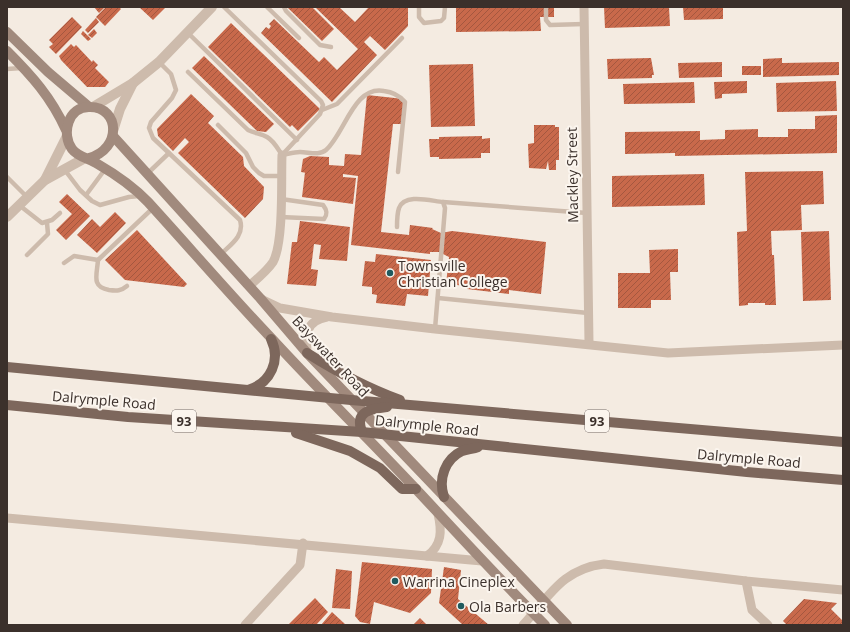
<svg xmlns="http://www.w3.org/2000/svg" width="850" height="632" font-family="'Open Sans',sans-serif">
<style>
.building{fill:url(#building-hatch)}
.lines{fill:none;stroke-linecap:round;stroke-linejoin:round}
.service{stroke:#cdbbac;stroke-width:4.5}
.minor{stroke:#cdbbac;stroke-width:9}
.tertiary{stroke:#cdbbac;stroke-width:10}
.secondary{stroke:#a18a7d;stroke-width:10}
.primary{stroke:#7d675c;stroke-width:10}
.poi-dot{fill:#1f5a5e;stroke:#fbf5ee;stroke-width:1.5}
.labels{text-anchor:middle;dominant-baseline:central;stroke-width:4;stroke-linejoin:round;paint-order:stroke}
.shield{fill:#fbf5ee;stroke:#756b66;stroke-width:1}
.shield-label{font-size:13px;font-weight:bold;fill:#3b302b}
.street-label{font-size:14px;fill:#3b302b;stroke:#fbf5ee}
.poi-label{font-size:14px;fill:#3b302b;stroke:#fbf5ee;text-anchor:start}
</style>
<defs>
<pattern id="building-hatch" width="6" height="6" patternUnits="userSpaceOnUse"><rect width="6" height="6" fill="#c8694b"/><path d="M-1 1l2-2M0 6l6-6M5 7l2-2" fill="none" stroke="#a4573f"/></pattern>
</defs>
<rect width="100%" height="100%" fill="#f4ebe1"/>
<!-- building -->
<g class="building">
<polygon points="94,7 105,7 99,13"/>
<polygon points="106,7 119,7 121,9 105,26 96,17"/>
<polygon points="139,7 166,7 153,20"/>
<polygon points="289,7 312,7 334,29 322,41 288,8"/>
<polygon points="315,7 339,7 355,22 369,7 408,7 408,26 385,50 370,36 364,42 377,55 332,102 261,33 266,27 269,29 271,26 269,24 274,19 319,62 324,57 337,70 358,49"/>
<polygon points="456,7 554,7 554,17 540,17 541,31 456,32"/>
<polygon points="604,7 669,7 670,26 605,28"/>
<polygon points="683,7 723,7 723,19 684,20"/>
<polygon points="72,17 82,27 56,54 49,47 53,44 49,40"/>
<polygon points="96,18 99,22 88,33 85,30"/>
<polygon points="231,23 320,109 298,131 292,125 290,127 208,47"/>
<polygon points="94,29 97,33 92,38 88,35"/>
<polygon points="83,31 91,39 88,41 81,34"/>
<polygon points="71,44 74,47 76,45 92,62 93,60 98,65 95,68 109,82 105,87 87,87 61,60 59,56"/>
<polygon points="204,56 274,124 266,132 257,131 192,68"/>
<polygon points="651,58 654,75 652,75 652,78 608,79 607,59"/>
<polygon points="782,58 782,63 839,62 839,75 763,77 763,59"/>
<polygon points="722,62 722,77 679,78 678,63"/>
<polygon points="473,64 475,126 431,127 429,65"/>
<rect x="742" y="66" width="19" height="9"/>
<polygon points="747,81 747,93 722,94 722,98 715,99 714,82"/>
<polygon points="836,81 837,111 777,112 776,83"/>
<polygon points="694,82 695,103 624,104 623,84"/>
<polygon points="191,94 214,116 208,123 243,157 244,166 264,187 263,199 245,218 178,153 189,142 185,138 173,151 158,136 157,129"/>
<polygon points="367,95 404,99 401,124 393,124 381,232 409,235 410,225 433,228 432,229 441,233 452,231 546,242 541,294 509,290 509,294 467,289 467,286 446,284 449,257 439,252 430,252 430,254 351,245 358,176 343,174 343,177 356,178 353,204 302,197 305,172 307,173 301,172 303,159 310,156 329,157 329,165 344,166 345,154 361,155"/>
<polygon points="837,115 837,153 675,156 675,153 625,154 625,132 700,131 700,140 725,139 725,130 758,129 758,137 788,137 788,129 815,129 815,116"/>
<polygon points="534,125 555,125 555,127 559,127 559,160 556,160 556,170 549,170 548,161 546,169 529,168 528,144 534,143"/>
<polygon points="482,136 482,139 490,138 490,153 481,153 481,158 439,159 439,157 430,157 429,139 439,139 439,137"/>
<polygon points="823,171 824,204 801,205 802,230 771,231 772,255 774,255 776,305 765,305 765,303 748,303 748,305 739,306 737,232 747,231 745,172"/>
<polygon points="704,174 705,205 612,207 612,176"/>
<polygon points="67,194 90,216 66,240 56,230 72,214 59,202"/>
<polygon points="115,212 126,223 97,253 77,235 92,219 100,227"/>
<polygon points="300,221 350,227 347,261 319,259 321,245 314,244 311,269 318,270 316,286 287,284 292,242 297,242"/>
<polygon points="137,230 187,284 184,287 125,280 105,260"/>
<polygon points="829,231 831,300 803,301 801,232"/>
<polygon points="678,249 678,272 670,272 671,300 651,300 651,308 618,308 618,273 650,273 649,250"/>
<polygon points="376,254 431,260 428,296 407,294 405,306 376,303 377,295 372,294 372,287 362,286 365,261 375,262"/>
<polygon points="362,562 432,569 431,593 410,613 374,602 370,624 360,622 355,616"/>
<polygon points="444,567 461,570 458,599 489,625 463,625 439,603"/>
<polygon points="336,569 352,571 350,609 332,608"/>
<polygon points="315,598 328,612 316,625 288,625"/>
<polygon points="804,599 837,603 831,609 843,621 843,625 787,625 783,621"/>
<polygon points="332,612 346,625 321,625"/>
<polygon points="420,618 427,625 413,625"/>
</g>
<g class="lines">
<!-- service -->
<g class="service">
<polyline points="224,7 321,101 323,105 320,114 282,155"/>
<polyline points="267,7 299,38"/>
<polyline points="284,7 286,11 320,45 331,47"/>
<polyline points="419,7 419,17 424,23 441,21 444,18 445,7"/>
<polyline points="546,7 546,20 550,25 584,24"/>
<polyline points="187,32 297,140"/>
<path d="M159 62 171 74 176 90 172 98 151 122 149 128 153 138 240 220C245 236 230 245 220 255"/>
<polyline points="7,69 22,68"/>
<path d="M188 72 248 130C254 133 262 134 267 137 274 141 278 149 282 155"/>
<polyline points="322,110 337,104 402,38"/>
<polyline points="218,125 246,153 253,167 259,173 264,176 281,176"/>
<path d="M282 155C288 154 294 152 300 152 309 152 319 156 326 150 345 133 354 85 384 91 393 92 399 95 405 102L398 172"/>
<polyline points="64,169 80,190 92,201 100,205 129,197 139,196"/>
<polyline points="147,174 169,153"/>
<polyline points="7,177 27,197"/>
<polyline points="86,195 106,168"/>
<path d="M281 199 323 205C327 210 328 214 324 219L281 217"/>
<polyline points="443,202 587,213"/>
<polyline points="19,205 42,223 52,220 60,213"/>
<path d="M397 227C397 221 397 214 399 208 405 193 431 201 443 202L445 208 435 329"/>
<polyline points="27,255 48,234 47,223"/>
<path d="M98 260C97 275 91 287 109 290 117 291 121 291 127 286"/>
<polyline points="64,263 74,256 98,260 153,208"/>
<polyline points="438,298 588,313"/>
</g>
<!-- minor -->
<g class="minor">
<polyline points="584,7 589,343"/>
<path d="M249 286C257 279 267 271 273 262 284 242 281 180 282 155"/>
<polyline points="261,299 280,308 332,317 435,329 668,353 843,345"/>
<path d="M307 353C306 335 305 321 327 317"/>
<polyline points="7,518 482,561"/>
<path d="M427 556C442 545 442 531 438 514"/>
<polyline points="746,581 752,610 768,625"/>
<polyline points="245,625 300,565 303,543"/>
<path d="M523 625C549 597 562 569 604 564L746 581 843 590"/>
</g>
<!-- tertiary -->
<g class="tertiary">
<polyline points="93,107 133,83 159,62 212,7"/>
<polyline points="113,131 120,109 133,83"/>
<polyline points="45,180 67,136"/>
<polyline points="7,217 45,180 85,158"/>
</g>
<!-- secondary -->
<g class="secondary">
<polyline points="7,32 48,72 88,106"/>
<path d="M7 51C32 76 51 97 66 130"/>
<polyline points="113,136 260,298 307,353 567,625"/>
<path d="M89 158C122 149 120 107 90 107 68 106 61 134 72 149 78 157 88 158 96 163 115 174 133 186 148 202 190 248 230 295 273 340 319 390 367 437 414 487 457 533 500 580 545 625"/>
</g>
<!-- primary -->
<g class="primary">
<path d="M307 353C337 372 367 388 400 400"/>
<polyline points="7,367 351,400 843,442"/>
<path d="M248 390C271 383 281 360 271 339"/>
<polyline points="7,405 128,417 362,432 747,472 843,480"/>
<path d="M362 432C354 411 371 409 387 407"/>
<polyline points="296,433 350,451 380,468 402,489 416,489"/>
<path d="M444 497C438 479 445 459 462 451 467 449 473 449 478 447"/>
</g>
</g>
<!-- markers -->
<g class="poi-dot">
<circle cx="390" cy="273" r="4"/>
<circle cx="395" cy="581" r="4"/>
<circle cx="461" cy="606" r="4"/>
</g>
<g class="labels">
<!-- shield labels -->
<g class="shield">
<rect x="172" y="410" width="24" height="22" rx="3"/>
<rect x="585" y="410" width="24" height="22" rx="3"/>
</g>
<g class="shield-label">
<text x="184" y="421">93</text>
<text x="597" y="421">93</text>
</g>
<!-- street labels -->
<g class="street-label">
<text transform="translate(572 175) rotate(-91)">Mackley Street</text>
<text transform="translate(331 356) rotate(47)">Bayswater Road</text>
<text transform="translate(104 400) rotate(5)">Dalrymple Road</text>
<text transform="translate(427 425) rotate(6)">Dalrymple Road</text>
<text transform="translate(749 458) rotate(5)">Dalrymple Road</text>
</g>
<!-- poi labels -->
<g class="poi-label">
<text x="398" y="265">Townsville<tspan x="398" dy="16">Christian College</tspan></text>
<text x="403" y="581">Warrina Cineplex</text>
<text x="469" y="606">Ola Barbers</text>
</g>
</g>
<!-- border -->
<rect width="850" height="632" fill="none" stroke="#3b302b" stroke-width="16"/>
</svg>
